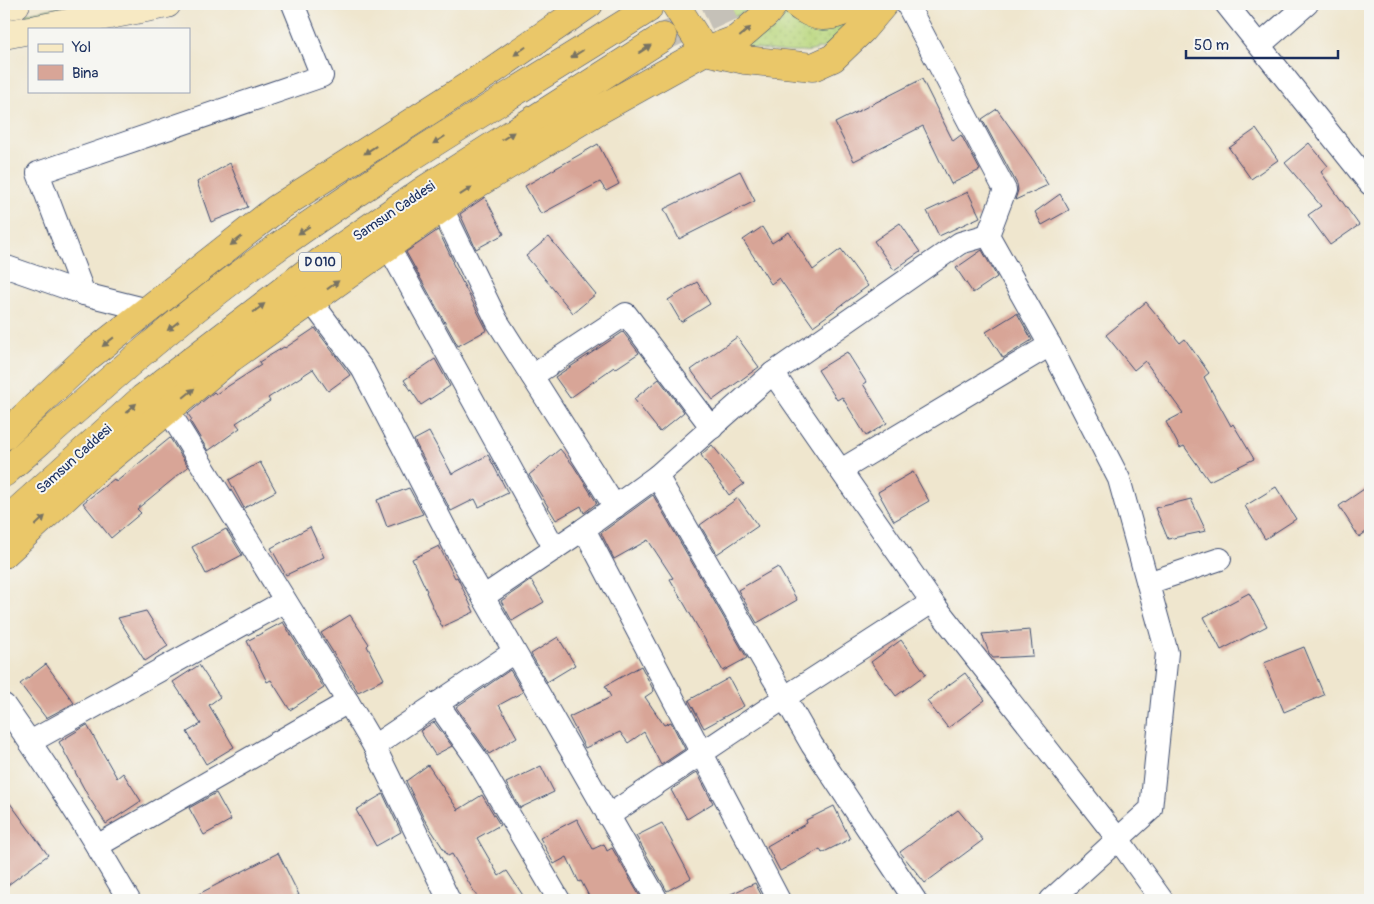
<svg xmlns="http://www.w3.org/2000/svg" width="1374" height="904" font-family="Pangolin,sans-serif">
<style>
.grass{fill:url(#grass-dots);stroke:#6a836e}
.building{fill:#d8a597}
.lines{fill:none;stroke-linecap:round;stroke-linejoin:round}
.trunk-tunnel{stroke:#c5c1b8;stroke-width:28;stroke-dasharray:28 14;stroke-linecap:butt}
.minor-casing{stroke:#3b4a6f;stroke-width:24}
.secondary-casing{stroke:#3b4a6f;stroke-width:29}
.trunk-casing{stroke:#3b4a6f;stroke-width:29}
.minor{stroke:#fff;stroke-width:22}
.secondary{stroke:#f7e9c3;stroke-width:28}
.trunk{stroke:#eac769;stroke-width:28}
.oneway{fill:#787363}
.labels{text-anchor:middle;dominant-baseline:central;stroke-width:4;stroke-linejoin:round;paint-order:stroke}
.shield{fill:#f6f6f2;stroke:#5d6b8a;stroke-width:1}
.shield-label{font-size:12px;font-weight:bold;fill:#1b2f5e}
.street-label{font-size:14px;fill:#1b2f5e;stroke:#f6f6f2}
</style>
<defs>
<pattern id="grass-dots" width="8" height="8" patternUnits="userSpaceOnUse" patternTransform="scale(1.25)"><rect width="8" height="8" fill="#bad77e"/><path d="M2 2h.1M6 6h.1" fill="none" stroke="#9fb96f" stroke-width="1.8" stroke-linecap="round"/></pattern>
</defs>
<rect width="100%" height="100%" fill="#f6f6f2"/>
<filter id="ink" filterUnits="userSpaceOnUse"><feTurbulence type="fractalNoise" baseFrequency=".02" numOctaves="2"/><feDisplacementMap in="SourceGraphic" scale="10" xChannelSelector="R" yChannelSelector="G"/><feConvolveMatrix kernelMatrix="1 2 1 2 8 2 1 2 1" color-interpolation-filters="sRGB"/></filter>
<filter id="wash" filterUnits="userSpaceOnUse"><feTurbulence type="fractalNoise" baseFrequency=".0096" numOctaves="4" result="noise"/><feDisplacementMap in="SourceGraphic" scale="20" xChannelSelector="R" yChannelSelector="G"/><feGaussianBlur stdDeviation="1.12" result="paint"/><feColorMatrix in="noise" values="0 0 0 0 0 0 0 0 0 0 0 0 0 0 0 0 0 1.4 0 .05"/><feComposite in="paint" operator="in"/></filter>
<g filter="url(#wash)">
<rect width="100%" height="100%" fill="#efe6ce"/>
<!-- grass -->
<g class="grass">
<polygon points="75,4 97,4 4,23 4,18"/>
<path d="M700 4H752C737 24 718 17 700 4Z"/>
<path d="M786 9 864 11C854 21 838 39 827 46 805 58 767 49 742 47L741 44C764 35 778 34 786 9Z"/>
</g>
<g id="blocks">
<!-- building -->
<g class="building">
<polygon points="922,79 953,141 961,135 980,170 951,184 923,126 854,161 835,123"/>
<polygon points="997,109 1034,161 1048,185 1015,200 1018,190 1017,184 982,119"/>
<polygon points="1256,129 1278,160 1251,179 1229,148"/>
<polygon points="1309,143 1328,166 1321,172 1359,225 1330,245 1308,215 1321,206 1285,163"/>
<polygon points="598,144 619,184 606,191 600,182 541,214 525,186"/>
<polygon points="230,163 248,207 211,222 197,182"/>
<polygon points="740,171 755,201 679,239 664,209"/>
<polygon points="968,192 980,217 939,236 927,211"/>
<polygon points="1060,194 1069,210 1042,225 1035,212"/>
<polygon points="485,197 504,234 476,249 460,214"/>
<polygon points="900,223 920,252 894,270 874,241"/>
<polygon points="762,227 772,243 789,232 813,270 841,249 868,286 813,326 779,278 771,284 743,240"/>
<polygon points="438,230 453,261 452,262 487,330 458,346 406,252"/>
<polygon points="549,237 596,294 573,313 526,256"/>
<polygon points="982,250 997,277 973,293 956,268"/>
<polygon points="697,282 710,304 681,322 668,300"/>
<polygon points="1146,302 1180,343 1185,339 1209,373 1204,377 1231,426 1233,424 1254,459 1209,481 1184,446 1180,448 1166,422 1183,413 1145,361 1134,370 1106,335"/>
<polygon points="1017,313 1032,340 1003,358 986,332"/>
<polygon points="315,328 350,375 328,391 313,369 268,398 270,401 236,423 240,428 208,451 190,421 192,420 188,414 214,392 216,394 261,365 259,362 284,347 285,348"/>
<polygon points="623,332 639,353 615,369 614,367 570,398 555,377"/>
<polygon points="737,337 759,367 713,400 691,370"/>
<polygon points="847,352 866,382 863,384 887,423 866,436 842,397 837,400 818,370"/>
<polygon points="435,359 450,386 421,405 404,380"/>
<polygon points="659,379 684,412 660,432 634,399"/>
<polygon points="429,432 452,474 488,455 508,493 479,507 475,499 451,511 414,440"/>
<polygon points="170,438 188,467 137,509 141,513 111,538 83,503 114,479 116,482"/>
<polygon points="712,445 744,484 729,495 701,455"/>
<polygon points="560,449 573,465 597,503 584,513 581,506 556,520 529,475"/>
<polygon points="260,462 276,491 244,508 229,480"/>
<polygon points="913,472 929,501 894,521 878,492"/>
<polygon points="1370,485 1370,529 1359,537 1339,506"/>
<polygon points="1276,487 1296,519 1265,539 1245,506"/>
<polygon points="409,488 423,514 387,527 377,500"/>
<polygon points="653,495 747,658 723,671 670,579 673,578 648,540 614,559 601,533"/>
<polygon points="738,498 758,526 717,554 700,525"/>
<polygon points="1191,499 1206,531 1168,539 1155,508"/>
<polygon points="310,527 324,557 286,575 271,548"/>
<polygon points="226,529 242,555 206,574 192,547"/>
<polygon points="439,546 455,578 457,577 460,583 474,612 442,627 426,592 427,591 412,559"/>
<polygon points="778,567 797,600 757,623 738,590"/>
<polygon points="531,580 544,602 512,621 501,601"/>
<polygon points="1249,593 1267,626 1221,650 1204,617"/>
<polygon points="146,611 168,646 145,661 118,618"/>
<polygon points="350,615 369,644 367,646 384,679 358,692 321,633"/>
<polygon points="283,622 324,688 290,710 271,680 267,682 247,641"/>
<polygon points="1030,630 1033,656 993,658 989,653 982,634"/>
<polygon points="558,637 575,665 547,682 531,654"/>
<polygon points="901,640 926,674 896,696 871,662"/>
<polygon points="1304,647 1324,695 1284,712 1264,663"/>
<polygon points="46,664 74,703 46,718 20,684"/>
<polygon points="199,665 220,697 209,705 234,747 206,764 187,732 201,724 173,682"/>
<polygon points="641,666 654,691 645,697 664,725 671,722 685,749 661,765 644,732 628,743 620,732 585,748 569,717 611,697 605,686"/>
<polygon points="510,670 523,692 499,705 517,737 489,754 456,707"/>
<polygon points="965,673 985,700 948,728 927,701"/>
<polygon points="729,678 744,706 704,728 689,700"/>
<polygon points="434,722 452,746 435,755 420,731"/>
<polygon points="87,725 117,778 123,773 141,801 106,824 88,796 59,742"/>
<polygon points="428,765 458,810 482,795 500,825 477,838 499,876 507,871 526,900 479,900 452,854 448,856 424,819 406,781"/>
<polygon points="541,766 554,792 520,808 506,783"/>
<polygon points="697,772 713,803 687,819 671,790"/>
<polygon points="216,793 231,820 204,835 189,808"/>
<polygon points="383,794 401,832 376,846 356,810"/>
<polygon points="4,795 48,855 4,888"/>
<polygon points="834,806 850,839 822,853 820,849 780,871 767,846 807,823 806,820"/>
<polygon points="958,810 983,840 925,883 900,852"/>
<polygon points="577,819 593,849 604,844 607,851 612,848 642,900 591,900 581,881 579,882 567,857 554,864 540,838"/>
<polygon points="662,823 691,878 667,891 636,836"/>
<polygon points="278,853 299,895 288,900 187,900"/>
<polygon points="755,883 764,900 718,900"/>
</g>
</g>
</g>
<g filter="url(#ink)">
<use href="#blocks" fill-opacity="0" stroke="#3b4a6f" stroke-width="1"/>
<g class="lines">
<!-- trunk-tunnel -->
<polyline class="trunk-tunnel" points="668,35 735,4"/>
<!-- minor casing -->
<g class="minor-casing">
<g id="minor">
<polyline points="907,4 1005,190 988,235 1050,345 1119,479 1167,653 1151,809 1051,900"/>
<polyline points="1226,4 1370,184"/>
<polyline points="1260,45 1307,4"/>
<polyline points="442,208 497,321 615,507"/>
<polyline points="388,246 555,549"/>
<polyline points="4,266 84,294 148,310"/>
<polyline points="84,294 38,173 322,76 293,4"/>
<polyline points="311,301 363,370 458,553 657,900"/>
<polyline points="773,373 932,602 1118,839 1162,900"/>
<polyline points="532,376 626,314 712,428"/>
<polyline points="168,410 348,702 374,746 449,900"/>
<polyline points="841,470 1050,345"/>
<polyline points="657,476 812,745 915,900"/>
<polyline points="584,529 779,900"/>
<polyline points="1148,583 1220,559"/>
<polyline points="483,597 584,529 657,476 773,373 960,243 988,235"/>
<polyline points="437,703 476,758 559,900"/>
<path d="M4 705C49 768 90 833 129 900"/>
<polyline points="30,742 285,601"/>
<polyline points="374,746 514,652"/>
<polyline points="608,816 784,698 932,602"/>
<polyline points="97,846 348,702"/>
</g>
</g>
<!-- secondary casing -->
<g class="secondary-casing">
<g id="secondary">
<polyline points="4,6 16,4"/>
<polyline points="37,29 167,4"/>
<polyline points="4,35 29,30"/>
</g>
</g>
<!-- trunk casing -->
<g class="trunk-casing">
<g id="trunk">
<polyline points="675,4 705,51 737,39 766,14 774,4"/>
<path d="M796 4C802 9 814 16 822 16 832 17 850 10 857 4"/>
<polyline points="4,436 89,356 276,209 493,70 589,4"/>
<path d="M4 473C89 398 173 322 265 256 388 167 520 90 648 9"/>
<polyline points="4,523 143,398 320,262 424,190 663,37"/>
<polyline points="4,554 95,470 231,358 467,190 599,110 705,51 745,60 813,67 833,58 862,30 884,4"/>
</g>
</g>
<!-- minor -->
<use href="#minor" class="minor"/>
<!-- secondary -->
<use href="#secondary" class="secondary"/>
<!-- trunk -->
<use href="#trunk" class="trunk"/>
</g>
<!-- one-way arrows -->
<defs><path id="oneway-solid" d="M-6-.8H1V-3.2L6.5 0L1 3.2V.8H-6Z" transform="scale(1.25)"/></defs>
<g class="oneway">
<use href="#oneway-solid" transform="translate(745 32) rotate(-41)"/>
<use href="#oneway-solid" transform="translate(645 49) rotate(-33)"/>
<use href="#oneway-solid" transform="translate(520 51) rotate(145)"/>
<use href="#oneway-solid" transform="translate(577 54) rotate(148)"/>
<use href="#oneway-solid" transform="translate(508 136) rotate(-33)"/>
<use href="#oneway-solid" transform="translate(439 140) rotate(148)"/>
<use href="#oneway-solid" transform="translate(370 150) rotate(147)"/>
<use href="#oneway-solid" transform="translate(466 191) rotate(-34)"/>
<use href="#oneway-solid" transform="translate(304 230) rotate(146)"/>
<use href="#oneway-solid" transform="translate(236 241) rotate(142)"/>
<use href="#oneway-solid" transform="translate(333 285) rotate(-36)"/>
<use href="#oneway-solid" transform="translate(259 308) rotate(-37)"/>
<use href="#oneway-solid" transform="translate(173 326) rotate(142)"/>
<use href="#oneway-solid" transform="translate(108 342) rotate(142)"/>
<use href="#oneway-solid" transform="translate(189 393) rotate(-40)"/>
<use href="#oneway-solid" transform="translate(131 408) rotate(-41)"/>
<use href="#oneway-solid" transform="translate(40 521) rotate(-43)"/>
</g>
</g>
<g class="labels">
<!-- shield labels -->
<rect class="shield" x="299" y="252.5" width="42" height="19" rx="4"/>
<g class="shield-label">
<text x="320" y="262">D 010</text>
</g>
<!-- street labels -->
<g class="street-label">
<text transform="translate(394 211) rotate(-34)">Samsun Caddesi</text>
<text transform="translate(74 459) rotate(-42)">Samsun Caddesi</text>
</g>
</g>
<!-- margin -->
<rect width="1374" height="904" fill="none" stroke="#f6f6f2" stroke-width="20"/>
<!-- legend -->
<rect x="28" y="28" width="162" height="65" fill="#f6f6f2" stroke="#9ea6b7"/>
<rect x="38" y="44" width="25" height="8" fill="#f7e9c3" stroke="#9ea6b7"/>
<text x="72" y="52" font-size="15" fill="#1b2f5e">Yol</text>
<rect x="38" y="65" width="25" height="15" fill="#d8a597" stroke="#9ea6b7"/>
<text x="72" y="78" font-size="15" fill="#1b2f5e">Bina</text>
<!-- scale -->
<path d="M1186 50v8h152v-8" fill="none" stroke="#1b2f5e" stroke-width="2.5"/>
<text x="1194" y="50" font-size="15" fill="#1b2f5e" stroke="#f6f6f2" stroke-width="4" paint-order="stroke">50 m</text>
</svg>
